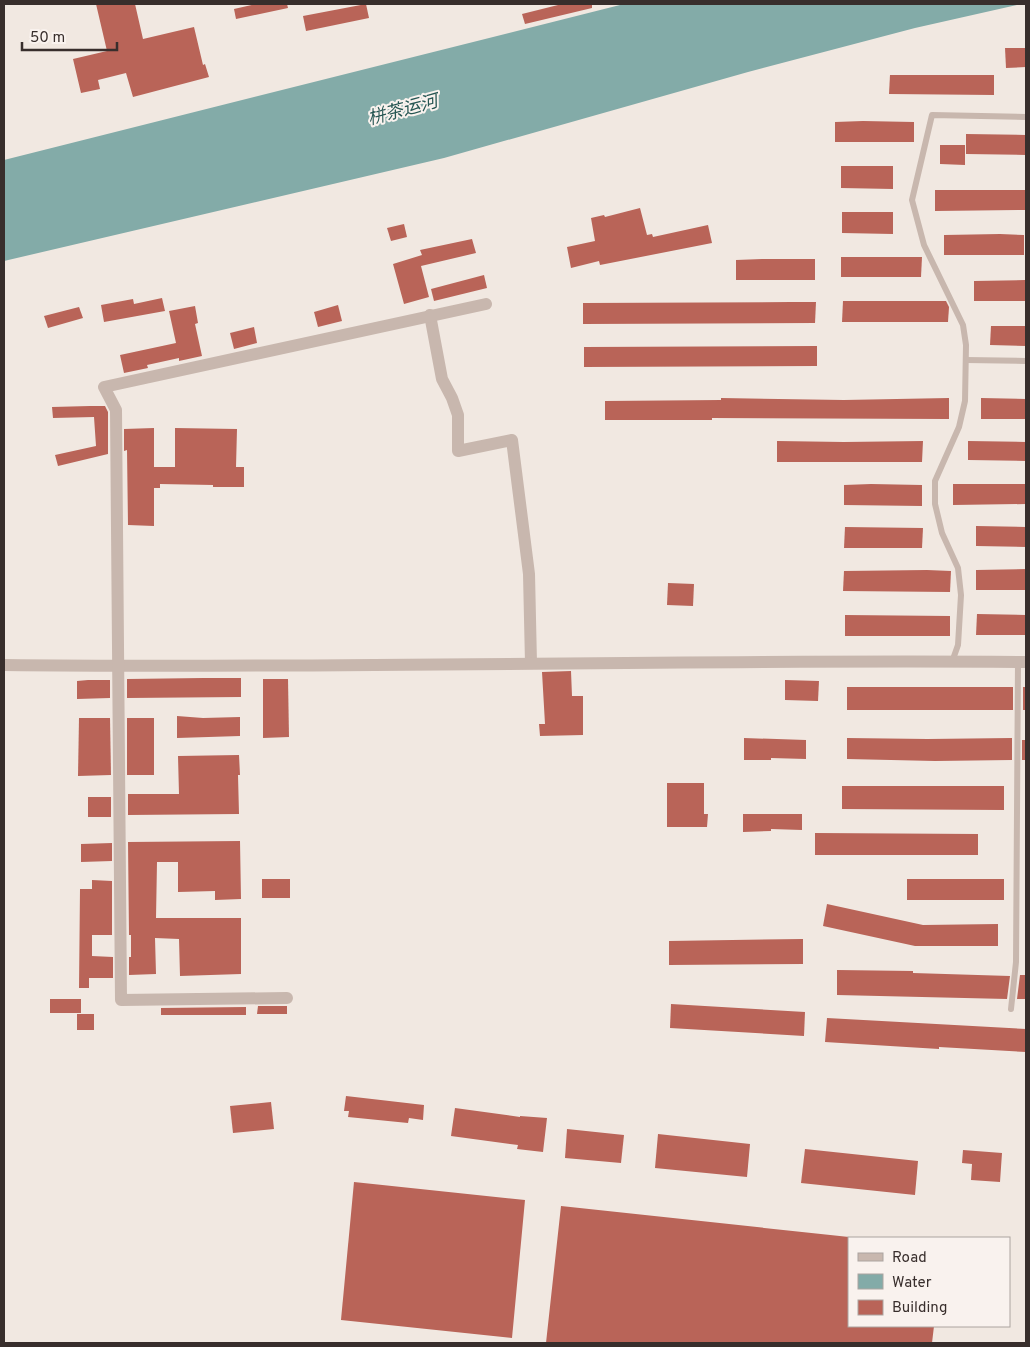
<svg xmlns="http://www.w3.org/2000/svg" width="1030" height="1347" font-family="Overpass,'Noto Sans SC',sans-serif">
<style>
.water{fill:#83aba8}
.building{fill:#b96458}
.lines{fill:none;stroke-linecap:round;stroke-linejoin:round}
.lane{stroke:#c8b7ae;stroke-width:6}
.street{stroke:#c8b7ae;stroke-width:12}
.labels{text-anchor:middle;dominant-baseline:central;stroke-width:4;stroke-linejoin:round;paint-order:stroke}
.water-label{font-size:18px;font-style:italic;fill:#255552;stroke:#f9f2ee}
</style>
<rect width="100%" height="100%" fill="#f1e8e1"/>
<!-- water -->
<polygon class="water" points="624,4 1021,4 915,28 748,72 444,158 4,261 4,160"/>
<!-- building -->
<g class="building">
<polygon points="96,4 135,4 143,39 194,27 203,65 205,64 209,77 133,97 126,73 98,80 100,89 81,93 73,59 107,51"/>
<polygon points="256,4 287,4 288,8 236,19 234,9"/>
<polygon points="366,4 369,18 306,31 303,16"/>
<polygon points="562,4 592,4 592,8 525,24 522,14"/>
<polygon points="1005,48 1026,48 1026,67 1006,68"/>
<polygon points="890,75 994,75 994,95 889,94"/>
<polygon points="863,121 914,122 914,142 835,142 835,122"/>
<polygon points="966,134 1026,135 1026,155 966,154"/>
<polygon points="940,145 965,145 965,165 940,164"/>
<polygon points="841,166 893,166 893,189 841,188"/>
<polygon points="935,190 1026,190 1026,210 935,211"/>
<polygon points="640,208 647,235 652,234 653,237 708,225 712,243 600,265 599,261 571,268 567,247 595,241 591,218 604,215 605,217"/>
<polygon points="842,212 893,212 893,234 842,233"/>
<polygon points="404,224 407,237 391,241 387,228"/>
<polygon points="1000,234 1024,235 1024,255 944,255 944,235"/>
<polygon points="472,239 476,253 421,266 429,297 404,304 393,264 422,255 420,250"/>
<polygon points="841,257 922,257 921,277 841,277"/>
<polygon points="762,259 815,259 815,280 736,280 736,260"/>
<polygon points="484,275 487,288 434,301 431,289"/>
<polygon points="1025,280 1026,301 974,301 974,281"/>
<polygon points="162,298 165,311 104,322 101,305 133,299 134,304"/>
<polygon points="843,301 946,301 949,307 948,322 842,322"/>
<polygon points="791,302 816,302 815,323 583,324 583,303"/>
<polygon points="338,305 342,321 318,327 314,312"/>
<polygon points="195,306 198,323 195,324 202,356 179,361 179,358 147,365 148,368 124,373 120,355 176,343 169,311"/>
<polygon points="79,307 83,318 48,328 44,316"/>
<polygon points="991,326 1026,326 1026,346 990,345"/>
<polygon points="254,327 257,343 234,349 230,333"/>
<polygon points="817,346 817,366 584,367 584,347"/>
<polygon points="721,398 844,400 949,398 949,419 712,418 712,420 605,420 605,401 721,400"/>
<polygon points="981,398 1026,399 1026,419 981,419"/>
<polygon points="90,406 105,406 108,412 108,454 58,466 55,455 96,446 94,417 53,418 52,407"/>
<polygon points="154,428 154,467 175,467 175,428 237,429 236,467 244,467 244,487 213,487 213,485 160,484 160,488 154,488 154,526 128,525 127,450 124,451 124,429"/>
<polygon points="777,441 844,442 923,441 922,462 777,462"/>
<polygon points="968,441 1026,442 1026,461 968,460"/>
<polygon points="871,484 922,485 922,506 844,505 844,485"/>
<polygon points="953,484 1026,484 1026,504 953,505"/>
<polygon points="976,526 1026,527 1026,547 976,546"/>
<polygon points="845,527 923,528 922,548 844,548"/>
<polygon points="1026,569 1026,590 976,590 976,570"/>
<polygon points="927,570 951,571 950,592 843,591 844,571"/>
<polygon points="668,583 694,584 693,606 667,605"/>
<polygon points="977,614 1026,615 1026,635 976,635"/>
<polygon points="845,615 950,616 950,636 845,636"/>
<polygon points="571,671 572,696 583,696 583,735 540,736 539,724 545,724 542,672"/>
<polygon points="203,678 241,678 241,697 127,698 127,679"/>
<polygon points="263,679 288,679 289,737 263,738"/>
<polygon points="88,680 110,680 110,698 77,699 77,681"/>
<polygon points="785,680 819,681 818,701 785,700"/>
<rect x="847" y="687" width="166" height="23"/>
<rect x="1023" y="687" width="3" height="23"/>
<polygon points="177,716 203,718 240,717 240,736 177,738"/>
<polygon points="79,718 110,718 111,775 78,776"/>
<rect x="127" y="718" width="27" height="57"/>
<polygon points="744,738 806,740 806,759 771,758 771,760 744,760"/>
<polygon points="847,738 928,739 1012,738 1012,760 935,761 847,759"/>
<rect x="1022" y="740" width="4" height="20"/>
<polygon points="239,755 240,775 238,775 239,814 128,815 128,794 179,794 178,756"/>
<polygon points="667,783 704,783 704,814 708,814 707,827 667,827"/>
<polygon points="842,786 1004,786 1004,810 842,809"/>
<rect x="88" y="797" width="23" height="20"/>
<polygon points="743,814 802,814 802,830 771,829 771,831 743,832"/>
<polygon points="815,833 978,834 978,855 815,855"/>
<polygon points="240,841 241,899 215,900 215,891 178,892 178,862 157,862 156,918 241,918 241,974 180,976 179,939 155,938 156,974 129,975 129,957 131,957 131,935 129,935 128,842"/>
<polygon points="112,843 112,861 81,862 81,844"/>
<rect x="262" y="879" width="28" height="19"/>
<rect x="907" y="879" width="97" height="21"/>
<polygon points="92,880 112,881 112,935 92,935 92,956 113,957 113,978 89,978 89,988 79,988 80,889 92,889"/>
<polygon points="827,904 923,925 998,924 998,946 915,946 823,926"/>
<polygon points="803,939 803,964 669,965 669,941"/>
<polygon points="837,970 913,971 913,973 1010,976 1007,999 837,995"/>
<polygon points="1020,975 1026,975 1026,999 1017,999"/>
<rect x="50" y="999" width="31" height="14"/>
<polygon points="671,1004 805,1012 804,1036 670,1028"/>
<polygon points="258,1006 287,1006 287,1014 257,1014"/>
<polygon points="246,1007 246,1015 161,1015 161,1008"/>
<rect x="77" y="1014" width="17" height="16"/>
<polygon points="827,1018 1026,1029 1026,1052 939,1047 939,1049 825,1042"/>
<polygon points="346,1096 424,1105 423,1120 409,1118 408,1123 348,1117 349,1111 344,1111"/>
<polygon points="271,1102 274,1129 233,1133 230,1106"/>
<polygon points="455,1108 520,1117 520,1116 547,1118 543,1152 517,1149 518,1145 451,1136"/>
<polygon points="567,1129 624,1135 621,1163 565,1158"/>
<polygon points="658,1134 750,1144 747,1177 655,1168"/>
<polygon points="805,1149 918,1161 915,1195 801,1183"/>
<polygon points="963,1150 1002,1153 1000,1182 971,1180 972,1164 962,1163"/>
<polygon points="354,1182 525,1200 512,1338 341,1320"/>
<polygon points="561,1206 849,1237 849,1326 934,1326 932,1343 546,1343"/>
</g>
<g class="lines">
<!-- lane -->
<g class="lane">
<polyline points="966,360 1026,361"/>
<polyline points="952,662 958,645 961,595 958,568 942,533 935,504 935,481 959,427 965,401 966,345 963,325 924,245 912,200 932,115 1026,117"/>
<polyline points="1011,1009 1016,962 1018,662"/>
</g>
<!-- street -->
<g class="street">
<polyline points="430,315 442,379 452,398 458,415 458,451 512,440 529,574 531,663"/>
<path d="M4 665C345 669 685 659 1026 662"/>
<polyline points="287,998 121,1000 116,410 104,387 486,304"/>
</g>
</g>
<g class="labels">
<!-- water labels -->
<g class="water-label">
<text transform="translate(403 111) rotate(-15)">栟茶运河</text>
</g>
</g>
<!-- border -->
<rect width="1030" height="1347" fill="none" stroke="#382e2c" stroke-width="10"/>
<!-- legend -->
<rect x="848" y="1237" width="162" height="90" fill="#f9f2ee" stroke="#aca4a0"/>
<rect x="858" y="1253" width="25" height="8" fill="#c8b7ae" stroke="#aca4a0"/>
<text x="892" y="1262" font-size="15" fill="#382e2c">Road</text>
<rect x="858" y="1274" width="25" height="15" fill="#83aba8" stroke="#aca4a0"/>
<text x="892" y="1287" font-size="15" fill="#382e2c">Water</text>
<rect x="858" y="1300" width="25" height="15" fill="#b96458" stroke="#aca4a0"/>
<text x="892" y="1312" font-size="15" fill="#382e2c">Building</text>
<!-- scale -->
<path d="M22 42v8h95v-8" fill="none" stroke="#382e2c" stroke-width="2.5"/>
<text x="30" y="42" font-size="15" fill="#382e2c" stroke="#f9f2ee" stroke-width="4" paint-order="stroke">50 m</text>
</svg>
